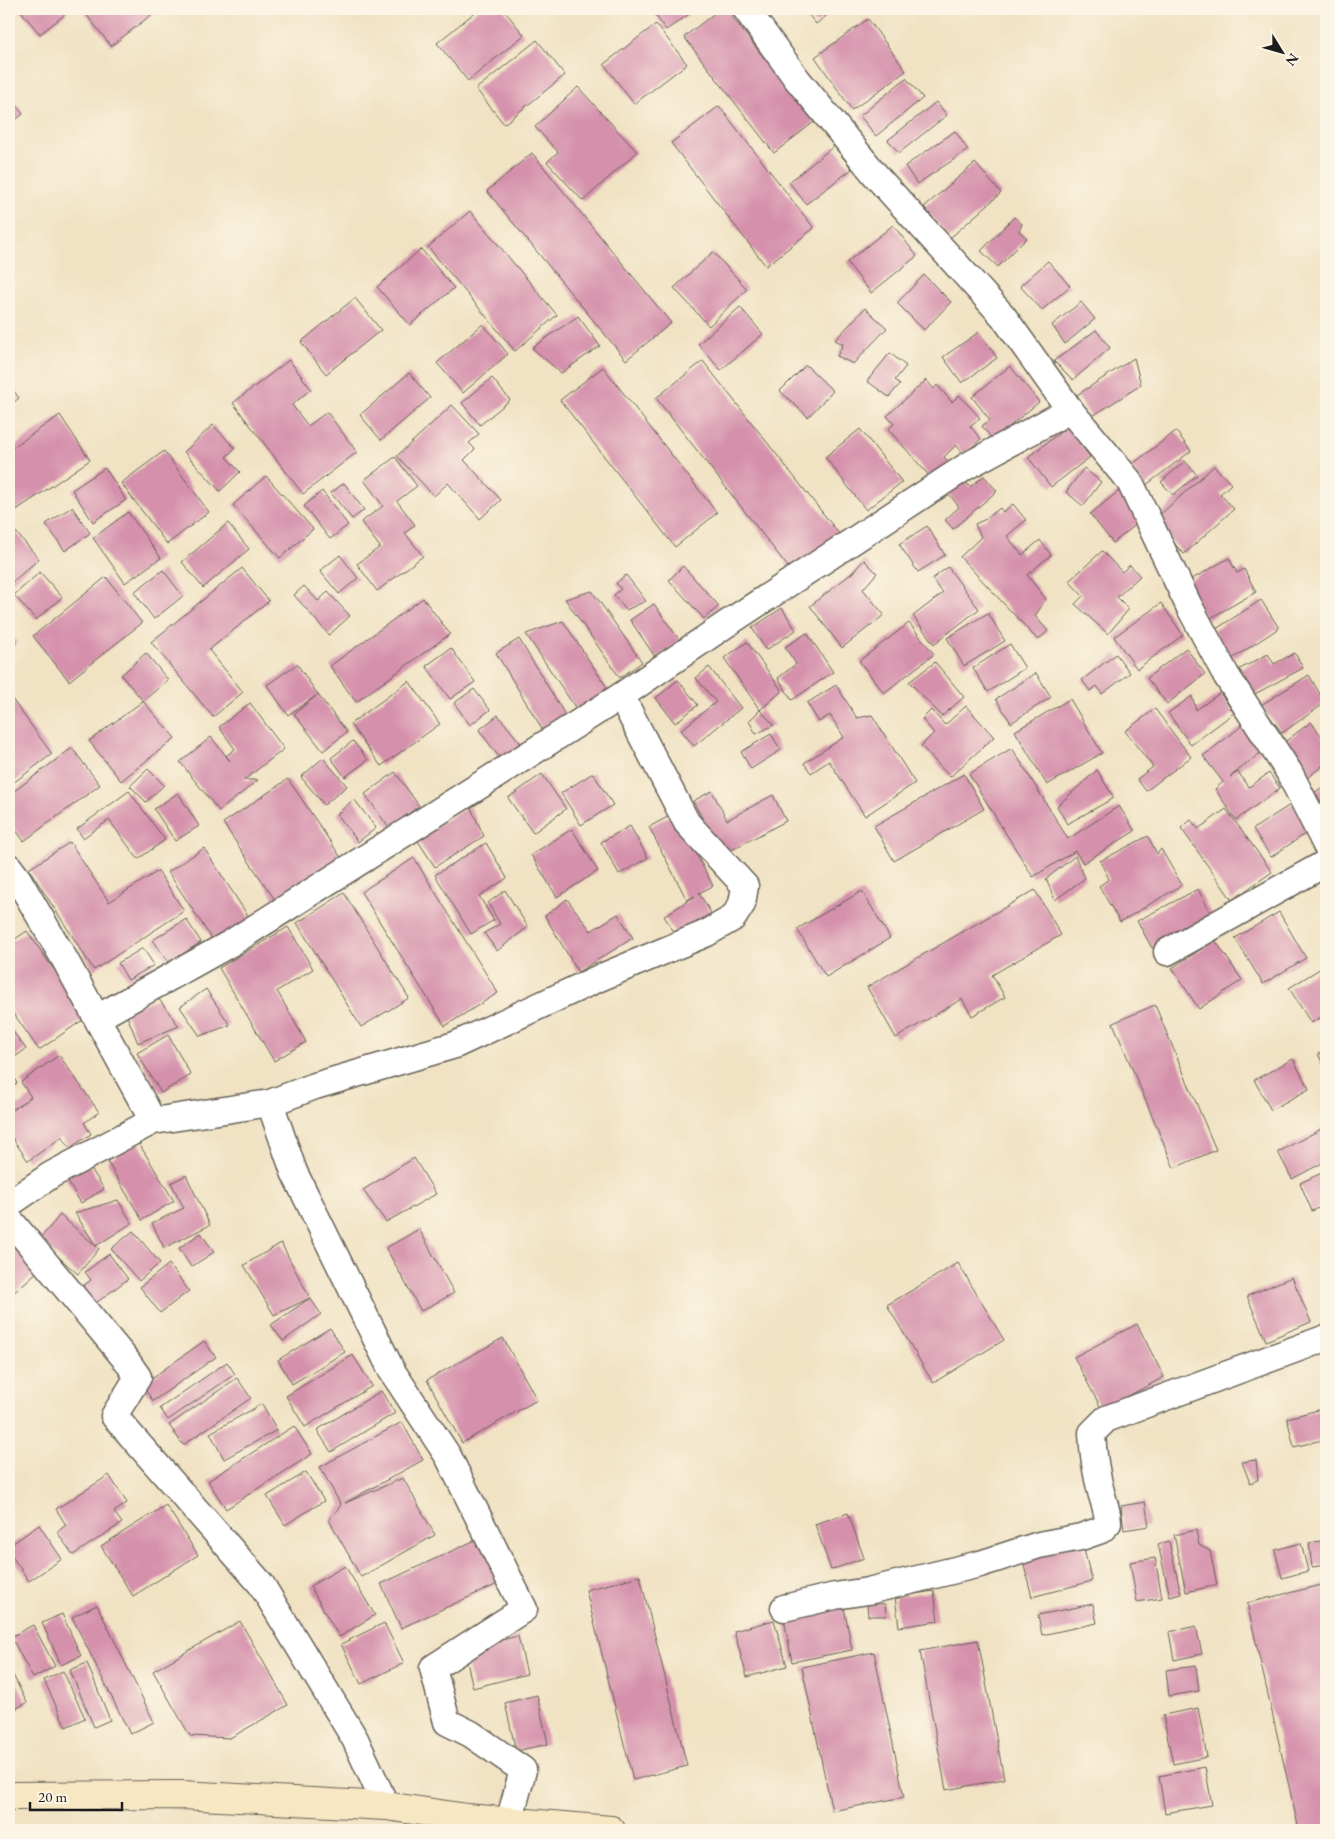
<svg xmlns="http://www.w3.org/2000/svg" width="1335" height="1839" font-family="'EB Garamond',serif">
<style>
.building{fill:#d591ac}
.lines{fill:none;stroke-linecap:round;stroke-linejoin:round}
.street-casing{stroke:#666156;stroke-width:29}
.secondary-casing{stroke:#666156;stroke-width:30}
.street{stroke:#fff;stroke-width:26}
.secondary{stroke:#f7e8c3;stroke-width:28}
</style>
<rect width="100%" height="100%" fill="#fcf5e5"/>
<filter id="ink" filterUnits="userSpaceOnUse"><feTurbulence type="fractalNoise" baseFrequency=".02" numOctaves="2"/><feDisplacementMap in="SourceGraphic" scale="10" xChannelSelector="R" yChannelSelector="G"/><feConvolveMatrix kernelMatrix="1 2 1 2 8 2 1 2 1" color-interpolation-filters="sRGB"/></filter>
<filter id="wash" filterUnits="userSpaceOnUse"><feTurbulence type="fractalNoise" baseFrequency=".0096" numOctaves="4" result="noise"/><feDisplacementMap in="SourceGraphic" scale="20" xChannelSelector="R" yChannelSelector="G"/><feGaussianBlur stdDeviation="1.12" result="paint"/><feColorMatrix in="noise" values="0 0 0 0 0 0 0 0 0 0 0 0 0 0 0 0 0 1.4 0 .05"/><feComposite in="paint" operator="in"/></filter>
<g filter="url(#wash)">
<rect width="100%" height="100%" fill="#f0e2c3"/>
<g id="blocks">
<!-- building -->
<g class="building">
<polygon points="19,9 63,9 67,13 40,34"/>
<polygon points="82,9 159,9 111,46"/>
<polygon points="479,9 503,9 524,35 468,81 437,43"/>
<polygon points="651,9 697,9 666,30"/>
<polygon points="720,9 726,9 814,122 774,153 684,37"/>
<polygon points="804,9 835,9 816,24"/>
<polygon points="868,19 906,71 852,110 815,57"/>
<polygon points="656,24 687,64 634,104 604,64"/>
<polygon points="537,40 565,75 504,124 476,89"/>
<polygon points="906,78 923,98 876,136 860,116"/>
<polygon points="578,87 637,152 583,201 547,162 558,152 535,127"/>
<polygon points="9,95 23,114 9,125"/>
<polygon points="936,102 947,115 899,153 888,140"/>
<polygon points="719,106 814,228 766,266 671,143"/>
<polygon points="955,131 968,150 917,184 905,166"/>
<polygon points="834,146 852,169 806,204 789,182"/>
<polygon points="532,153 671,323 626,360 487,191"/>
<polygon points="975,163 1001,193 950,238 924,207"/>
<polygon points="470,211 557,315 515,351 428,247"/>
<polygon points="1014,217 1022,224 1019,231 1027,238 998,267 981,251"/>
<polygon points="893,225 917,256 871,293 847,262"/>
<polygon points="421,249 454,288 410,325 377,287"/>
<polygon points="713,252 747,289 709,326 674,288"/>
<polygon points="1048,261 1070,286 1042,310 1020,286"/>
<polygon points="924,275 951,302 924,330 897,303"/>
<polygon points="355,298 381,330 326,374 301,342"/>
<polygon points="1081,302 1095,319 1065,344 1052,325"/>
<polygon points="740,307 763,334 721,370 698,344"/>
<polygon points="865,308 887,328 853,364 837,356 843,344 835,340"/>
<polygon points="578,316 600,346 561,373 532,348"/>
<polygon points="483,324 508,354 463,393 437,363"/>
<polygon points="1096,330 1110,348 1073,380 1054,361"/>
<polygon points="979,332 997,358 962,383 943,357"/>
<polygon points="890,353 906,366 895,380 900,384 889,397 867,381"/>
<polygon points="1134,358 1141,385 1091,417 1077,395"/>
<polygon points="289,360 311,389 292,405 308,426 327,412 357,452 303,494 233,403"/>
<polygon points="703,361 840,535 792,572 656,398"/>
<polygon points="806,365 833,391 808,417 780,391"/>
<polygon points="1010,366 1039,402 993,440 982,426 990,420 972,397"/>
<polygon points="603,367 717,513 675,547 560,400"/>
<polygon points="409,373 430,398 381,440 360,415"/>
<polygon points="492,378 510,400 480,425 462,403"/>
<polygon points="926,380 934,389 937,385 952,402 959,395 980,418 970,426 981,439 964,454 956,445 944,457 951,465 933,480 888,429 894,424 887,416"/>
<polygon points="9,385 19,398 9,406"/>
<polygon points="452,405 479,434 469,443 475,449 464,460 501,500 480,519 448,483 434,496 397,456"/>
<polygon points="60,415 90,460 9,515 9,450"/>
<polygon points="213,425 235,448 226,457 240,472 220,491 184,452"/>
<polygon points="1067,427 1090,457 1051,487 1028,457"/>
<polygon points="860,429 902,482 866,510 825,457"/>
<polygon points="1176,431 1191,451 1145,486 1130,466"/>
<polygon points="164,451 209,512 167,544 121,483"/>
<polygon points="395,457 417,486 397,501 415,525 405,533 423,556 377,591 357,564 380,547 361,522 383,506 364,480"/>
<polygon points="1185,461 1197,475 1173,495 1161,482"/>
<polygon points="1214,466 1231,484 1220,494 1234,509 1184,554 1153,521"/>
<polygon points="105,468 126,500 93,522 72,490"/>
<polygon points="1084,468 1101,482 1083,506 1066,492"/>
<polygon points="266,476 313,529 280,558 233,505"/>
<polygon points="984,476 997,491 953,529 945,520 959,507 946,490 962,477 970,487"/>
<polygon points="344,483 364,510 352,519 331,493"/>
<polygon points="322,491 348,525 330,539 304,506"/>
<polygon points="1119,491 1142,520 1113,543 1090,514"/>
<polygon points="1013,504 1026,520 1007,536 1022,555 1040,540 1051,555 1027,575 1046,599 1035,616 1048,631 1038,640 960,557 981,537 975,524 986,519 1000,508 1003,512"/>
<polygon points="72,507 90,533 65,551 46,524"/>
<polygon points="128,512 161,558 125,583 93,538"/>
<polygon points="228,523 249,549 203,588 182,562"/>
<polygon points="927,526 945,555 918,572 899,544"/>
<polygon points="14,530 39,559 9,585 9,535"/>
<polygon points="1102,551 1122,572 1130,565 1140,576 1117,597 1129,609 1108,634 1075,604 1083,596 1069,581"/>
<polygon points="340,555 358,578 339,594 320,571"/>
<polygon points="1229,558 1237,573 1244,569 1256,592 1207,620 1185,583"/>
<polygon points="864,560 877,573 863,589 884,615 842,648 810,606 852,573"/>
<polygon points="683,566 719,606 704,619 669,580"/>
<polygon points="948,567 979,609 934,644 913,616 943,593 932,579"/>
<polygon points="242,568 269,601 209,650 243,692 213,717 151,642"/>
<polygon points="163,570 183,596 154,619 134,592"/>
<polygon points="40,572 62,597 36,620 14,595"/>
<polygon points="626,575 646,601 626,610 614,595 621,589 616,583"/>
<polygon points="106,577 142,623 69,681 33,636"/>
<polygon points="304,586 318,601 328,592 350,616 329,635 294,595"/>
<polygon points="592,591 642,662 620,678 565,599"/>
<polygon points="423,598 450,634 356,702 330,666"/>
<polygon points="1261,600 1279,628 1232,659 1213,631"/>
<polygon points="1161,603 1183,635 1137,669 1114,637"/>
<polygon points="654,604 680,641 656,658 630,620"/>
<polygon points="782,608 796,630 766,650 752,628"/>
<polygon points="988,613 1005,641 964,666 947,638"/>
<polygon points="563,621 612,695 581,716 526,634"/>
<polygon points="909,623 934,654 884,693 859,661"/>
<polygon points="807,633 833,672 792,700 778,678 796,664 785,647"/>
<polygon points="9,634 17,642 9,651"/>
<polygon points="519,639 567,718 544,732 496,653"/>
<polygon points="747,642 782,691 760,710 774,725 756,734 749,721 760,710 724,658"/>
<polygon points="1010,644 1025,668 988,692 973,668"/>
<polygon points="451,648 475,682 450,699 426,666"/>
<polygon points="1186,648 1205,674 1167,704 1147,678"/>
<polygon points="146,653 168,680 143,701 121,675"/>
<polygon points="1295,653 1303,668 1253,695 1240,669 1268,654 1274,664"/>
<polygon points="1116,654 1130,673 1102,694 1097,686 1090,691 1082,680"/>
<polygon points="935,662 964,697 942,716 909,682"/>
<polygon points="297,664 318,695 347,732 323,751 294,714 316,696 288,715 267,685"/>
<polygon points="709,667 741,708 694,746 681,730 716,702 696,678"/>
<polygon points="1036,673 1051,697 1011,723 996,699"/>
<polygon points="1309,675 1325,703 1282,733 1261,705"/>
<polygon points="678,680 698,705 675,723 656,698"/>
<polygon points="409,681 440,724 381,766 350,724"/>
<polygon points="836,685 857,718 872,715 915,783 865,816 829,761 811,773 804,763 844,737 830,715 819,722 807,703"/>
<polygon points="474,689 490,710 470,725 454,703"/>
<polygon points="1220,693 1234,713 1191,745 1168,713 1192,696 1196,710"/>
<polygon points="9,695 52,754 9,786"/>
<polygon points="1070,699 1102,753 1047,785 1015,731"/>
<polygon points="143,701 175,738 121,781 89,741"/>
<polygon points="250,703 284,749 244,780 258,780 219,811 180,762 211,737 230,761 226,756 235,749 219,727"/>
<polygon points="966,706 994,737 950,777 921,746 934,733 922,719 931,710 945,725"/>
<polygon points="1155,709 1191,757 1146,791 1137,779 1153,767 1125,731"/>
<polygon points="498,715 522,745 502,761 479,730"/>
<polygon points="1311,722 1326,742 1326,763 1307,778 1282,744"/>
<polygon points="1243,725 1263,751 1230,777 1238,772 1249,787 1269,773 1280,788 1236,820 1215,789 1223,782 1203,756"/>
<polygon points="771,734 781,750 751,769 741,752"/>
<polygon points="353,741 368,760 345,777 331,758"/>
<polygon points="72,748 100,785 24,841 9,821 9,795"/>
<polygon points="1012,748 1068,839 1119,806 1135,831 1083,863 1075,851 1033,877 969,774"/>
<polygon points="323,758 347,786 324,805 301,777"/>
<polygon points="148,769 164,785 146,802 130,786"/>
<polygon points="1097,770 1114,798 1067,824 1057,806"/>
<polygon points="395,772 419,806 389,828 365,794"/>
<polygon points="593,773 613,805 581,825 561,793"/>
<polygon points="542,774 566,809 533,833 508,798"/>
<polygon points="964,774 984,809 894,861 874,826"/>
<polygon points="288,779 342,859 277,903 223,823"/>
<polygon points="1326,785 1326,809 1315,792"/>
<polygon points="129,791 165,840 138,859 109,820 83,838 77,829"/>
<polygon points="712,791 727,820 773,795 786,821 722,855 693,801"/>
<polygon points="178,793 199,826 175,841 154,809"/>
<polygon points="354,799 376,828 358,842 337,814"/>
<polygon points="1293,803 1311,830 1271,857 1253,829"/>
<polygon points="470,806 484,836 435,867 416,838"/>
<polygon points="1226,809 1272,872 1232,900 1181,828 1191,820 1198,829"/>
<polygon points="675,813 713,886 699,893 711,913 676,935 664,916 695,896 687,900 649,827"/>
<polygon points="630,826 648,858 619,874 601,842"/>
<polygon points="572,829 598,871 557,897 531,855"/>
<polygon points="1148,836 1157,854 1161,849 1182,885 1120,922 1099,886 1109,879 1100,861"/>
<polygon points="70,842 109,902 158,871 184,911 94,970 29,869"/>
<polygon points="486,843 507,878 479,896 494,920 471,934 435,875"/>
<polygon points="204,848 250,919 214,942 168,872"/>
<polygon points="1075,856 1085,878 1055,900 1046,879"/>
<polygon points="414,858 498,993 445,1026 361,892"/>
<polygon points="1198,889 1212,916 1152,948 1137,921"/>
<polygon points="505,890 528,927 497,951 484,933 500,924 488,903"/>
<polygon points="1035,890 1061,935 992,975 1005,997 972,1016 962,999 896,1038 867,987"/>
<polygon points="862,891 890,938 826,977 797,929"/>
<polygon points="344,893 409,998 361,1027 297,923"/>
<polygon points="567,899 591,931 618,914 633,938 578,972 545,916"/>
<polygon points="1279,912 1306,958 1263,984 1235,938"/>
<polygon points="186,919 201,942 169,963 153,940"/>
<polygon points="288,927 313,969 277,991 306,1042 274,1061 219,968"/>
<polygon points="27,931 87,1017 39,1050 9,1007 9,943"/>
<polygon points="1215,940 1242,980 1199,1009 1172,968"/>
<polygon points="143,948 154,965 128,980 118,963"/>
<polygon points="1326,965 1326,1014 1311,1023 1289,988"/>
<polygon points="206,989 230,1025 200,1036 180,1007"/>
<polygon points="158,998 179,1026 138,1043 125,1011"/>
<polygon points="1155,1005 1216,1150 1174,1168 1113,1023"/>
<polygon points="9,1026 26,1049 9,1061"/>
<polygon points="168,1035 191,1075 161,1093 137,1053"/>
<polygon points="1326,1050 1326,1070 1318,1054"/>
<polygon points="59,1055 99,1112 84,1123 91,1134 70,1148 62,1137 28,1161 9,1133 9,1112 31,1097 21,1082"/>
<polygon points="1293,1059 1309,1089 1271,1110 1254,1080"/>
<polygon points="9,1071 17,1083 9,1089"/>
<polygon points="1325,1127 1326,1130 1326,1161 1292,1179 1278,1152"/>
<polygon points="138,1142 174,1201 142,1220 107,1161"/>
<polygon points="414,1158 436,1194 386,1222 363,1190"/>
<polygon points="86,1161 104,1189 81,1203 64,1176"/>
<polygon points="1326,1171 1326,1205 1312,1211 1300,1183"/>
<polygon points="186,1175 210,1225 164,1248 152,1223 184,1208 171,1183"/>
<polygon points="118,1200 132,1223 96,1246 99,1249 78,1274 39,1240 60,1215 96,1246 75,1213"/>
<polygon points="419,1229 454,1293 421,1311 386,1248"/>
<polygon points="133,1231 160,1263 139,1281 111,1249"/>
<polygon points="201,1233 214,1252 191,1267 179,1248"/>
<polygon points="14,1239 40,1269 10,1296 9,1294 9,1243"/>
<polygon points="281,1243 310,1298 321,1314 283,1341 271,1325 310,1298 274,1315 244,1265"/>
<polygon points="109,1254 128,1279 92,1306 79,1289 91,1280 85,1272"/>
<polygon points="958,1263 1004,1340 933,1383 887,1305"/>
<polygon points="169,1264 189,1291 160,1313 140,1287"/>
<polygon points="1292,1277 1311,1322 1266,1341 1247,1296"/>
<polygon points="1137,1324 1164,1377 1102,1410 1074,1357"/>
<polygon points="330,1328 345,1352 292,1384 278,1360"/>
<polygon points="503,1338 537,1400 462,1443 427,1380"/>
<polygon points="204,1341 216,1357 153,1401 142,1385"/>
<polygon points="353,1355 372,1386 305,1427 286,1396"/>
<polygon points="227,1362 235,1374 168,1420 160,1408"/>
<polygon points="237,1378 251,1398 183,1445 169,1425"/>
<polygon points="381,1391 395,1413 331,1452 317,1430"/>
<polygon points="262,1404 277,1430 224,1459 210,1433"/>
<polygon points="1326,1408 1326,1439 1294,1447 1287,1418"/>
<polygon points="402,1422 423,1460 345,1503 403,1478 435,1535 361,1577 329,1520 341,1505 320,1467"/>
<polygon points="294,1426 312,1454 226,1509 208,1481"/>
<polygon points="1256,1460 1258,1480 1250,1483 1242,1462"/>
<polygon points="306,1472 324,1501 285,1525 267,1496"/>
<polygon points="109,1475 127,1503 114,1512 122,1523 73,1555 57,1532 66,1525 56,1509"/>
<polygon points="1145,1502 1149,1526 1124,1530 1121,1506"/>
<polygon points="166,1505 198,1555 133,1596 101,1546"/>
<polygon points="848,1513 864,1558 831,1570 815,1524"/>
<polygon points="39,1525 62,1559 29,1581 9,1552 9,1546"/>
<polygon points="1196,1530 1199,1545 1210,1551 1217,1585 1186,1592 1174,1535"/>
<polygon points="482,1537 502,1582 401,1628 381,1584"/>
<polygon points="1326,1540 1326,1565 1312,1567 1309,1543"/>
<polygon points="1169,1541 1181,1594 1170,1597 1158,1544"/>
<polygon points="1082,1542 1092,1581 1032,1597 1022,1558"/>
<polygon points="1301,1543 1308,1571 1282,1578 1275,1550"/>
<polygon points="1155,1558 1162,1598 1137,1602 1130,1562"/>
<polygon points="345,1566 375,1615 339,1637 310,1586"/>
<polygon points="640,1576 687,1766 633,1780 586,1590"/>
<polygon points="1326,1584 1326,1830 1299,1830 1247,1603"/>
<polygon points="934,1591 938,1621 899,1627 895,1597"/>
<polygon points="867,1604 885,1604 886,1616 868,1616"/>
<polygon points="1093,1604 1097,1623 1042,1635 1038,1615"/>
<polygon points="97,1605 154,1722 130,1734 72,1617"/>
<polygon points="844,1607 852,1650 792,1662 784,1619"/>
<polygon points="62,1614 81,1656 61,1665 42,1623"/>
<polygon points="774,1620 787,1666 747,1677 734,1631"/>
<polygon points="240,1621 288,1705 230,1738 190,1736 153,1671"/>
<polygon points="384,1623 404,1663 361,1684 341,1644"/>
<polygon points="33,1625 55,1666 33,1678 11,1637"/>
<polygon points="1196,1626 1202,1654 1174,1660 1169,1632"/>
<polygon points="518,1636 527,1674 473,1688 464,1649"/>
<polygon points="978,1640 1004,1779 946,1790 920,1651"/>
<polygon points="874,1652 904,1797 832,1811 802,1667"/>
<polygon points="87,1663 110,1720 94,1727 70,1670"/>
<polygon points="1196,1666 1199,1691 1169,1696 1166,1670"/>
<polygon points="9,1667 27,1703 9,1712"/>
<polygon points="63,1671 85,1718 66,1727 44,1680"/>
<polygon points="537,1695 548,1744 516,1751 505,1703"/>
<polygon points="1198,1708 1207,1757 1173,1764 1163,1715"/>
<polygon points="1205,1767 1212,1805 1165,1813 1159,1776"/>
</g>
</g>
</g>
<g filter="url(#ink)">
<use href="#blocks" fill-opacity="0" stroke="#666156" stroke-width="1"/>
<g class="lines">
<!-- street casing -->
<g class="street-casing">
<g id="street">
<polyline points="1070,410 1130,482 1189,606 1226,675 1289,772 1326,845"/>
<polyline points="9,867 18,879 65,960 153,1121 51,1175 9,1204"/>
<polyline points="1167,952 1326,863"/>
<polyline points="97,1018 231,943 621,696 725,625 967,466 1070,410 1003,316 878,178 797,79 746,9"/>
<polyline points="270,1103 294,1172 392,1371 448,1456 524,1609 433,1668 447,1722 471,1734 523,1770 509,1822"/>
<polyline points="153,1121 270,1103 315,1086 455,1045 597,979 707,933 733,918 742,904 745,886 687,823 621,696"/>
<polyline points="9,1219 127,1361 138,1377 114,1416 261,1584 355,1739 386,1806"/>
<path d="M784 1608 835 1596 868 1591 980 1564 1039 1545 1081 1537 1101 1530 1108 1523C1108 1512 1104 1503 1101 1492 1096 1473 1093 1453 1092 1433L1106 1419 1326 1338"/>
</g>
</g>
<!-- secondary casing -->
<g class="secondary-casing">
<polyline id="secondary" points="9,1796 182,1795 386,1806 467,1818 611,1830"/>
</g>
<!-- street -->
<use href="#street" class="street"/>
<!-- secondary -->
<use href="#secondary" class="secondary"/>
</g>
</g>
<!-- margin -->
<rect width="1335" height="1839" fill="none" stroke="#fcf5e5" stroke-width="30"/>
<!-- north arrow -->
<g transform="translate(1282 52) rotate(127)" stroke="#fcf5e5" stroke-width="4" paint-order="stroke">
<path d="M0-4L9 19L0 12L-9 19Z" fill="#1c1c1c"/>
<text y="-8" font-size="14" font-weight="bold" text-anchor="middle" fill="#1c1c1c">N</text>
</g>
<!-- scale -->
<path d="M30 1802v8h92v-8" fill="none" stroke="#1c1c1c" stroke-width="2.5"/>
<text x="38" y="1802" font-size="15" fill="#1c1c1c" stroke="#fcf5e5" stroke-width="4" paint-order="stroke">20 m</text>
</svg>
